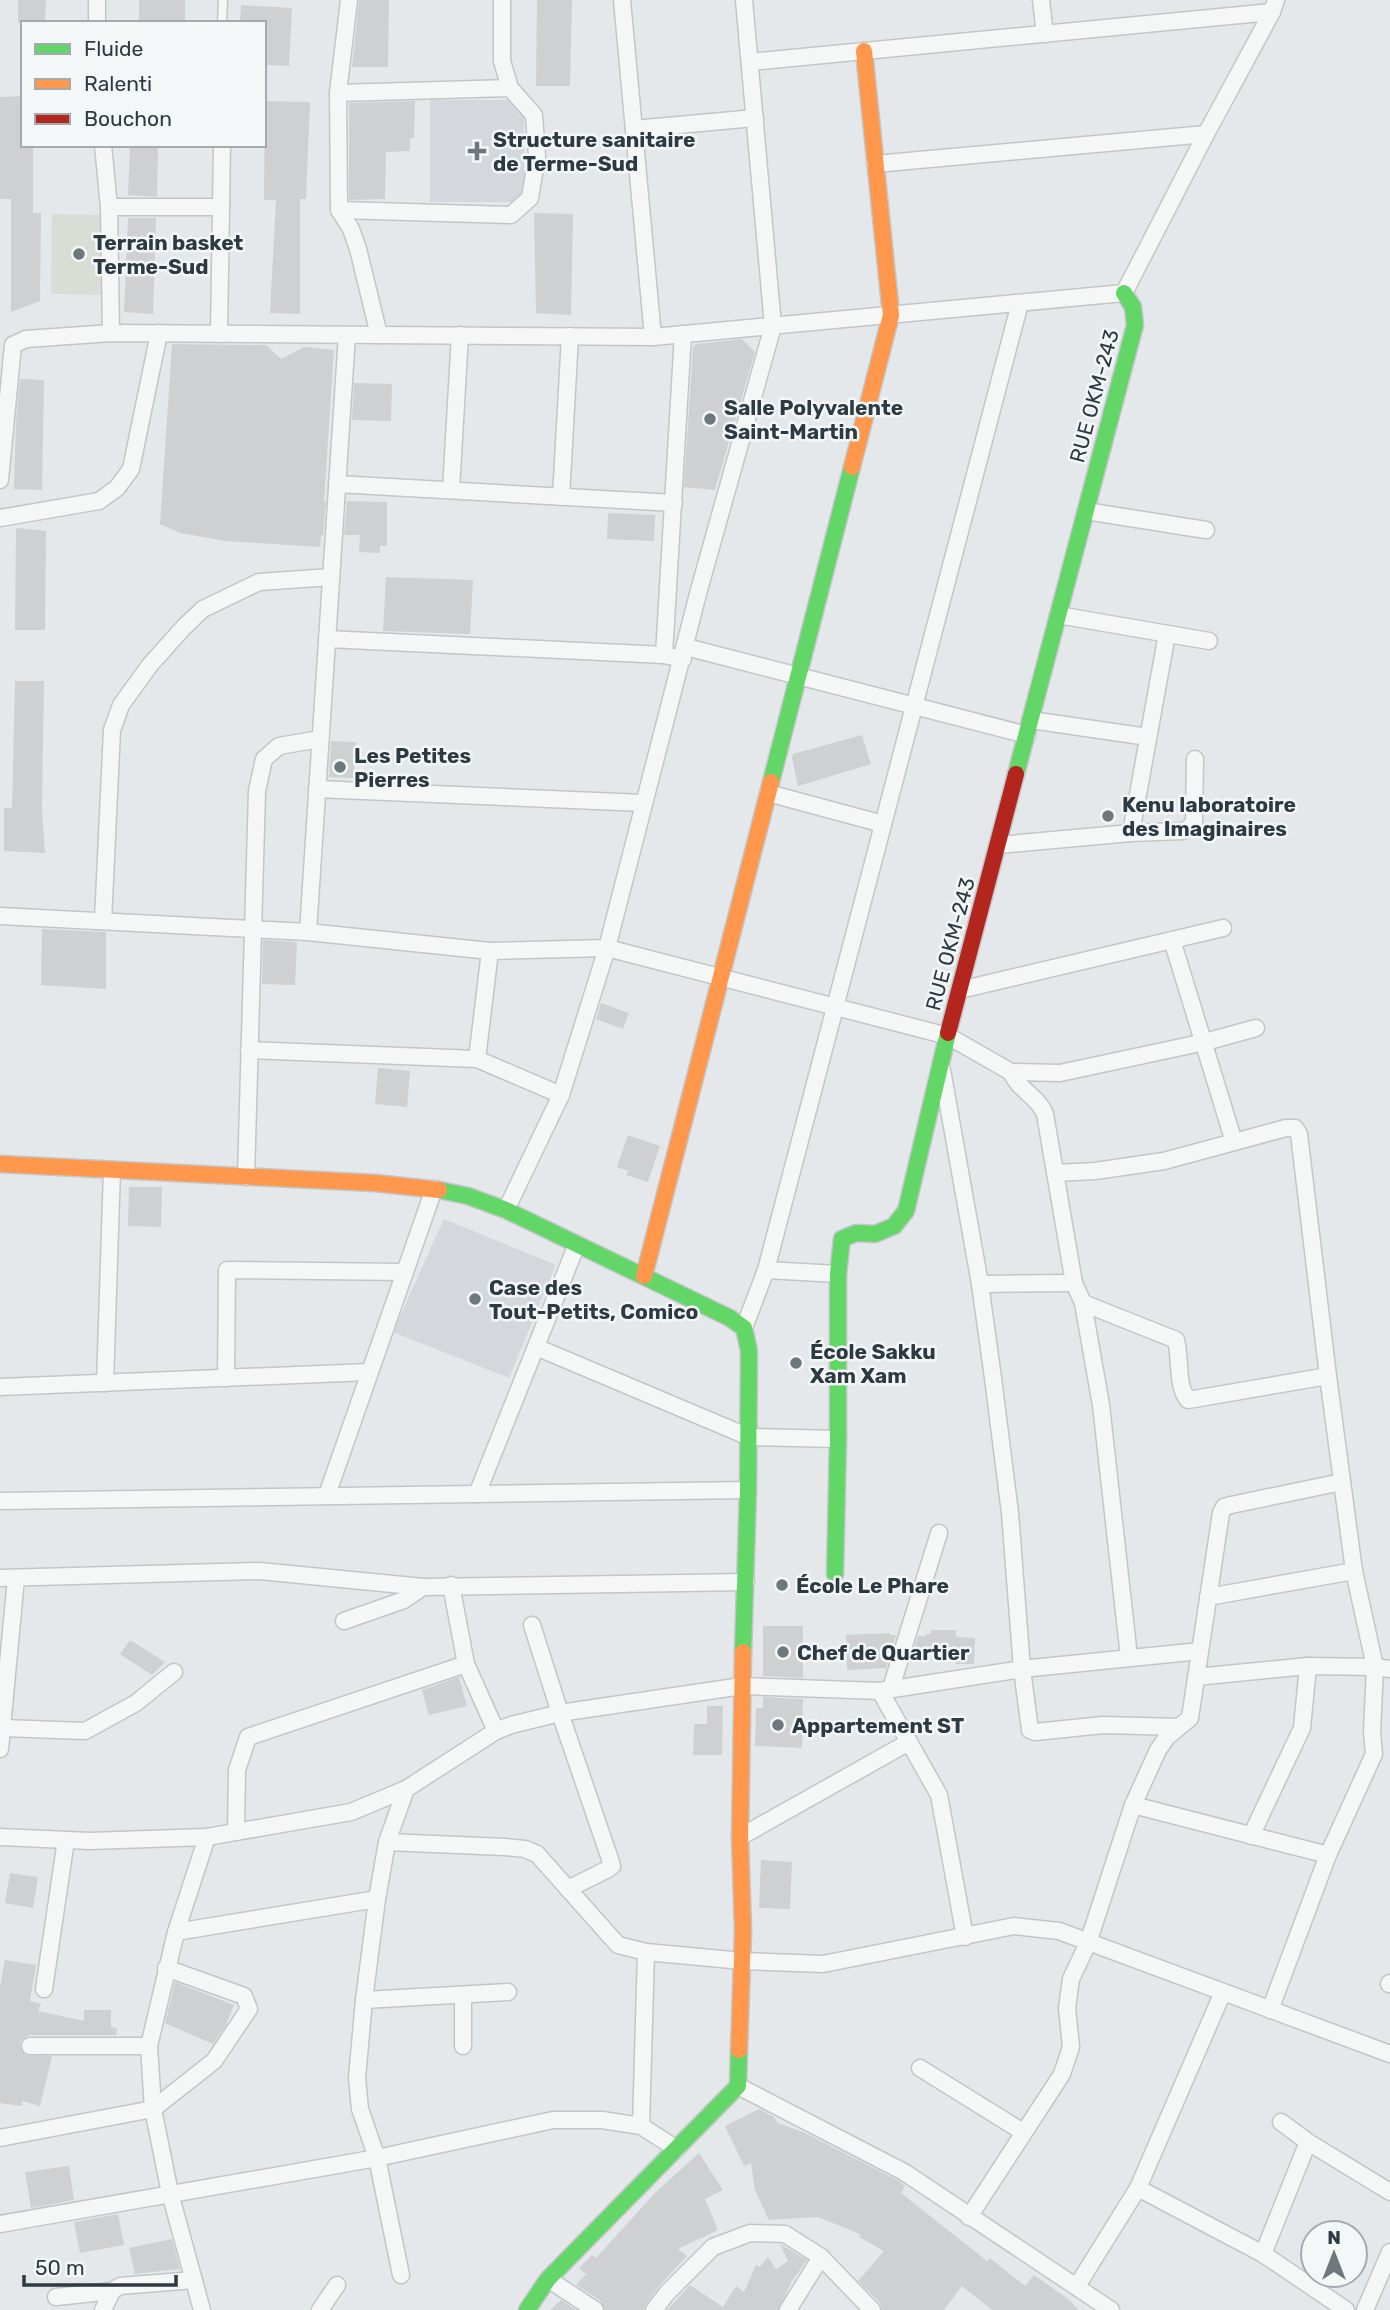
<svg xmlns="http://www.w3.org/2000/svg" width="1390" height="2310" font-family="Rubik,sans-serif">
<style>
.built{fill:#d4d8dc}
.green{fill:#d8ddd6}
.building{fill:#ced0d2}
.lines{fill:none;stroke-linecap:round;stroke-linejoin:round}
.lane-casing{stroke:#c3c6c8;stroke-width:11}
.street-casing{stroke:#c3c6c8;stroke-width:19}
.fast-casing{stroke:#c3c6c8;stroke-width:19}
.slow-casing{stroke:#c3c6c8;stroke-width:19}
.jam-casing{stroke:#c3c6c8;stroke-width:19}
.lane{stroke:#f5f6f6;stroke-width:8}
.street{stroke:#f5f6f6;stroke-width:16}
.fast{stroke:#63d668;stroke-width:16}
.slow{stroke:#ff974d;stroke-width:16}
.jam{stroke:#b3261e;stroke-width:16}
.poi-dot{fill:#6d777c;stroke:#f4f7f8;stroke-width:2.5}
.labels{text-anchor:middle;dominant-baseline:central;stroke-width:5;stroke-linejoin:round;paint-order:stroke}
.poi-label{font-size:21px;font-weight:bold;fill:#2d3a41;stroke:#f4f7f8;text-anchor:start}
.street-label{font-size:21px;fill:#2d3a41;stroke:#f4f7f8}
</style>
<rect width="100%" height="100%" fill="#e5e8ea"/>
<!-- built -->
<g class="built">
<rect x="430" y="100" width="94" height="102"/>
<polygon points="444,1219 556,1265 509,1378 393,1332"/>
</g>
<!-- green -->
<polygon class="green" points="52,214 107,215 105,295 51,294"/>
<!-- building -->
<g class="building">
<polygon points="18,0 46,0 45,23 18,23"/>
<rect x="139" y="0" width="46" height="23"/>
<polygon points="359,0 389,0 388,67 352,67"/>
<polygon points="537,0 572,0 570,86 536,86"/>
<polygon points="241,5 292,8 289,66 264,65 264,23 240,23"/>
<polygon points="23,96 23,145 33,145 33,213 41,213 40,301 11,312 11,199 0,199 0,97"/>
<polygon points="265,101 310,102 306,199 300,199 300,314 270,313 276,200 264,200"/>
<polygon points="415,101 414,138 410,138 410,151 386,152 385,199 349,200 349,103"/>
<polygon points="130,145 158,145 157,197 128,195"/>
<polygon points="534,213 573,214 571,315 536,313"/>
<polygon points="128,218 156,218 153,314 124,312"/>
<polygon points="742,339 755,352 715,490 684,487 693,347 696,344"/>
<polygon points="172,344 266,345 281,359 304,347 334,350 324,501 326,501 323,535 321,535 320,547 226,541 180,533 160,524"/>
<polygon points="20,379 44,380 42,490 14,489 16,422"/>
<polygon points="354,383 392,384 391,421 352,420"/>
<polygon points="347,501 387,502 387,546 380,546 380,553 359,552 360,535 344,535"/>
<polygon points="608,513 655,515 654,541 607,539"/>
<polygon points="16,528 46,531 45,630 15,630"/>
<polygon points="386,577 473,580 470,634 383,631"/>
<polygon points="15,681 44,681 42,808 45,853 4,851 4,808 12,808"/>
<polygon points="862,735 871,764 798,786 792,758 793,754"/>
<polygon points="331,741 356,742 353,778 329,777"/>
<polygon points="42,929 106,932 106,989 41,985"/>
<polygon points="263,940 297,942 295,985 262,984"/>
<polygon points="601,1003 629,1013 623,1029 596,1019"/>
<polygon points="378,1068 410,1071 407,1107 375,1104"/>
<polygon points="628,1135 660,1146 648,1182 626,1175 628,1171 617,1167"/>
<polygon points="129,1187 162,1187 161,1227 128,1226"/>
<polygon points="763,1626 803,1626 803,1678 763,1676"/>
<polygon points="931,1630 956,1630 956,1637 975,1638 974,1664 955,1664 955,1655 922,1654 921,1663 910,1662 918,1636 926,1636 926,1634 931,1634"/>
<polygon points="890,1633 890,1635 896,1635 886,1668 847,1670 846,1635"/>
<polygon points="130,1640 165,1662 152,1675 120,1654"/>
<polygon points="459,1677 467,1706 429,1715 422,1690"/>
<polygon points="763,1697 803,1699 802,1748 755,1746 756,1708 763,1708"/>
<polygon points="707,1706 723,1706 722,1755 693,1755 694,1724 707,1724"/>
<polygon points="761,1860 792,1862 790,1909 759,1908"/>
<polygon points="10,1873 38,1877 33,1908 5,1903"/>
<polygon points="5,1960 36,1965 30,2001 41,2004 38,2011 84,2021 84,2010 111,2010 111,2027 117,2028 116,2035 30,2035 21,2040 20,2047 25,2055 52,2056 40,2106 22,2101 22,2106 0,2103 0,1987"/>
<polygon points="175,1982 234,2005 226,2025 213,2044 165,2023"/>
<polygon points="759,2109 774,2117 778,2123 803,2132 899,2181 905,2186 901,2193 987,2261 990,2258 1025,2286 1034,2275 1068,2299 1079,2310 992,2310 962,2286 944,2310 882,2310 880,2303 858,2281 884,2251 859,2237 860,2234 818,2217 769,2220 755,2190 751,2163 744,2166 725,2126"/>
<polygon points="699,2153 723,2190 705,2199 718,2230 678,2249 687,2256 659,2286 646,2304 644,2310 605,2310 601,2301 576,2285 586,2274 579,2268 592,2255 596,2258 656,2192"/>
<polygon points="69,2166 74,2200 31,2208 25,2172"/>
<polygon points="118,2214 124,2245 80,2253 74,2222"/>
<polygon points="172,2239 180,2269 135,2274 129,2248"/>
<polygon points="780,2244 807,2260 792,2281 778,2310 667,2310 690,2285 723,2307 736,2286 744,2292 756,2265 760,2267 768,2257 776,2269 788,2261"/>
<polygon points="561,2300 576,2310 550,2310"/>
</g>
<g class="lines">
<!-- lane casing -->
<g class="lane-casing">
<polyline id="lane" points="222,23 223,0"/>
</g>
<!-- street casing -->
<g class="street-casing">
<g id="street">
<polyline points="97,0 97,23"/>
<polyline points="349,0 338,93 339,210 351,229 358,249 379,335"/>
<polyline points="622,0 653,337"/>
<polyline points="1041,0 1045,34"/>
<polyline points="750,62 1272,12"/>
<polyline points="338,93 510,88 502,61 502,0"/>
<polyline points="634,129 755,118"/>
<polyline points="103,145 109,207 111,333"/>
<polyline points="875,164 1206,134"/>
<polyline points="109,207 221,207"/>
<polyline points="339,210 511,215 530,198 537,156 534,115 510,88"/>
<polyline points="219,334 222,145"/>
<polyline points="0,480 13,345 26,339 111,333 653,337 1124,293 1206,134 1272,12 1276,0"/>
<polyline points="337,484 674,503"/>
<polyline points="451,490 460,335"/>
<polyline points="561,497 570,336"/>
<polyline points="1086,511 1206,530"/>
<polyline points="0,518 99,501 117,488 131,469 159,333"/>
<polyline points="1058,615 1209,641"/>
<polyline points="327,639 664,655 683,659"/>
<polyline points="686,647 1027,735"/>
<polyline points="664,655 683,334"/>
<polyline points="1031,720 1148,737"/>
<polyline points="317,789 643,803"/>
<polyline points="768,793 883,824"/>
<polyline points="1131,833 1167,634"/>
<polyline points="998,845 1131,833 1183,831 1189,828 1194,822 1195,759"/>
<polyline points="0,916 308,932 490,951 607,948 948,1036 1011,1072"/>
<polyline points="103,921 112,730 121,705 150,665 184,627 203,609 259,582 331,577"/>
<polyline points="308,932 347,335"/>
<polyline points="1172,940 1234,1142"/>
<polyline points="960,990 1223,928"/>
<polyline points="249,1050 477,1059 561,1095"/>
<polyline points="477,1059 490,951"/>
<polyline points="942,1070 980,1284 993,1378 1010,1513 1022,1669 1030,1730 1035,1732 1103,1725 1179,1727"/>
<polyline points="1055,1173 1095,1171 1164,1161 1286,1128 1295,1128 1299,1134 1328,1376 1354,1571 1375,1667 1372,1732 1374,1754 1328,1855 1270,2010"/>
<polyline points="246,1177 257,791 264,759 279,746 320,739"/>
<polyline points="506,1210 561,1095 607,948 699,590 773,326 744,0"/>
<polyline points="766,1270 838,1274"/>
<polyline points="980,1284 1074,1283"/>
<path d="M1083 1303 1176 1340C1181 1359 1176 1385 1188 1400L1328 1376"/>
<polyline points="744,1328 766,1270 1020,303"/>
<polyline points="536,1347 749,1437 838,1439"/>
<polyline points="226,1378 227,1270 404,1272"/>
<polyline points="105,1383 112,1170"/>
<polyline points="0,1387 369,1372"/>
<polyline points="477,1494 577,1244"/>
<polyline points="327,1495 434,1189"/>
<polyline points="0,1501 748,1490"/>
<polyline points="0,1578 260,1571 423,1587 746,1582"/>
<polyline points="451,1585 466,1664 496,1731"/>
<polyline points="1208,1597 1354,1571"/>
<polyline points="344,1621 404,1600 423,1587"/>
<polyline points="532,1625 560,1713 611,1862 612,1866 608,1869 568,1889"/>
<path d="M1129 1657 1101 1405 1083 1303 1074 1283 1045 1114C1037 1095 1020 1092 1011 1072L1060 1073 1205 1042 1256 1028"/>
<polyline points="1196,1677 1308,1666 1375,1667 1390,1669"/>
<polyline points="891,1688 939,1533"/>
<polyline points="880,1691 939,1795 965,1937"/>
<polyline points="3,1728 85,1731 136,1703 174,1672"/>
<polyline points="0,1749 16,1578"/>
<polyline points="1133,1805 1328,1855"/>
<polyline points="236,1832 237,1770 248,1737 466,1664"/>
<polyline points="1251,1836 1302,1728 1308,1666"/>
<polyline points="0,1837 90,1841 207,1837 351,1812 406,1789 496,1731 511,1725 560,1713 742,1686 880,1691 1022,1669 1200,1651"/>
<polyline points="740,1837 909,1742"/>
<polyline points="387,1842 505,1847 525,1849 537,1854 618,1945 646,1952 743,1961 823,1964 1014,1926 1059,1931 1390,2054"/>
<polyline points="176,1932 377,1899"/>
<polyline points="646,1952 641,2126 677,2149"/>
<polyline points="1389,1984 1390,1983"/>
<polyline points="44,1989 66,1840"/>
<polyline points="463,1995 463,2046"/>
<polyline points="364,2000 508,1992"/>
<polyline points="30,2046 149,2046"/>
<polyline points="920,2068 1023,2132"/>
<polyline points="738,2086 904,2172 1111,2310"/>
<polyline points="1281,2122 1308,2142 1390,2192"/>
<polyline points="0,2138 153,2109 214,2061 249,2009 244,1996 166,1968"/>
<polyline points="1138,2188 1263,2254 1346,2310"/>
<polyline points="969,2217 1062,2074 1071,2047 1067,2008 1071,1979 1088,1943 1133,1805 1158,1750 1167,1737 1190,1718 1221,1513 1224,1507 1231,1505 1342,1482"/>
<polyline points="0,2224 377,2158 553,2120 602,2120 641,2126"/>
<polyline points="1263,2254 1308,2142"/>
<polyline points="401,2275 377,2158 360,2109 357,2078 364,2000 377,1899 387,1842 406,1789"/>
<polyline points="548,2279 595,2310"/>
<polyline points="1077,2286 1138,2188 1223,1992"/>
<polyline points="56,2297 112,2291 120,2286 194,2280"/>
<polyline points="103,2310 112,2291"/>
<polyline points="202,2310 170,2193 153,2109 149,2046 176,1932 207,1837"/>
<polyline points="320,2310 337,2285"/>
<polyline points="654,2310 667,2293 713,2247 750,2233 785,2234 821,2257 872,2310"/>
<polyline points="788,2310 821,2257"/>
<polyline points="1365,2310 1390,2252"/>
</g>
</g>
<!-- fast casing -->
<g class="fast-casing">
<g id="fast">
<polyline points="1016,774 1135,325 1133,307 1124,293"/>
<polyline points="771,782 852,467"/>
<polyline points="439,1190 468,1196 506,1210 730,1318 744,1328 749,1351 748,1490 743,1652"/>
<polyline points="835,1574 838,1439 838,1274 842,1239 856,1233 875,1234 894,1226 906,1211 948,1033"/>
<polyline points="527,2310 548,2279 738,2086 739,2050"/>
</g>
</g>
<!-- slow casing -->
<g class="slow-casing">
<g id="slow">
<polyline points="852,467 891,315 864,51"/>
<polyline points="0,1164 375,1183 439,1190"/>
<polyline points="644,1276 771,782"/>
<polyline points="739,2050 743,1931 740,1837 743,1652"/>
</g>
</g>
<!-- jam casing -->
<g class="jam-casing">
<polyline id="jam" points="948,1033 1016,774"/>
</g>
<!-- lane -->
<use href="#lane" class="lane"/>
<!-- street -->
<use href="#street" class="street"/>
<!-- fast -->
<use href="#fast" class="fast"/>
<!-- slow -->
<use href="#slow" class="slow"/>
<!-- jam -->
<use href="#jam" class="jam"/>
</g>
<!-- markers -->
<g class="poi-dot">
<path d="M473.5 140.5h7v7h7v7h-7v7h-7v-7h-7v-7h7z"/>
<circle cx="79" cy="254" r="7"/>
<circle cx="710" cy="419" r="7"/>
<circle cx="340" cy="767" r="7"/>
<circle cx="1108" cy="816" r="7"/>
<circle cx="475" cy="1299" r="7"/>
<circle cx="796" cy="1363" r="7"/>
<circle cx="782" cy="1585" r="7"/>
<circle cx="783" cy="1652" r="7"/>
<circle cx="778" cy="1725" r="7"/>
</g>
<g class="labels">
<!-- poi labels -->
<g class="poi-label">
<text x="493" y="139">Structure sanitaire<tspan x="493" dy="24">de Terme-Sud</tspan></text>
<text x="93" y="242">Terrain basket<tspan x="93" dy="24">Terme-Sud</tspan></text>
<text x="724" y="407">Salle Polyvalente<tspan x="724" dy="24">Saint-Martin</tspan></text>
<text x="354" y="755">Les Petites<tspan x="354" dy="24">Pierres</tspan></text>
<text x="1122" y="804">Kenu laboratoire<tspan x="1122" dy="24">des Imaginaires</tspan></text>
<text x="489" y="1287">Case des<tspan x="489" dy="24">Tout-Petits, Comico</tspan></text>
<text x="810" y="1351">École Sakku<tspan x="810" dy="24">Xam Xam</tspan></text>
<text x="796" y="1585">École Le Phare</text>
<text x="797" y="1652">Chef de Quartier</text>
<text x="792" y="1725">Appartement ST</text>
</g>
<!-- street labels -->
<g class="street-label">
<text transform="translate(1094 396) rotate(-75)">RUE OKM-243</text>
<text transform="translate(950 944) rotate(-75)">RUE OKM-243</text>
</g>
</g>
<!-- legend -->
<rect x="21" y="21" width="245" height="126" fill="#f4f7f8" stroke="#a4abaf" stroke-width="2"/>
<rect x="35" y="44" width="35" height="10" fill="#63d668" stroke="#a4abaf" stroke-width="2"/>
<text x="84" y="56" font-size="21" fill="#2d3a41">Fluide</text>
<rect x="35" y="79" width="35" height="10" fill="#ff974d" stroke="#a4abaf" stroke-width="2"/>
<text x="84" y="91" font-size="21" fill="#2d3a41">Ralenti</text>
<rect x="35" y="114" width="35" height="10" fill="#b3261e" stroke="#a4abaf" stroke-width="2"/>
<text x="84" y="126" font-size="21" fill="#2d3a41">Bouchon</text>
<!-- north arrow -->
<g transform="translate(1334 2254)"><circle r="33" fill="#f4f7f8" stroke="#a4abaf" stroke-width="2"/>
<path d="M0-5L12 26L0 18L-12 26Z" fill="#6d777c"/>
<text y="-10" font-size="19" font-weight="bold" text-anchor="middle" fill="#2d3a41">N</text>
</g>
<!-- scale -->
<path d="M24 2275v10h152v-10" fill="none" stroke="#2d3a41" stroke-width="3.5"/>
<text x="35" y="2275" font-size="21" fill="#2d3a41" stroke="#f4f7f8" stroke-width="5" paint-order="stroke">50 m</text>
</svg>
